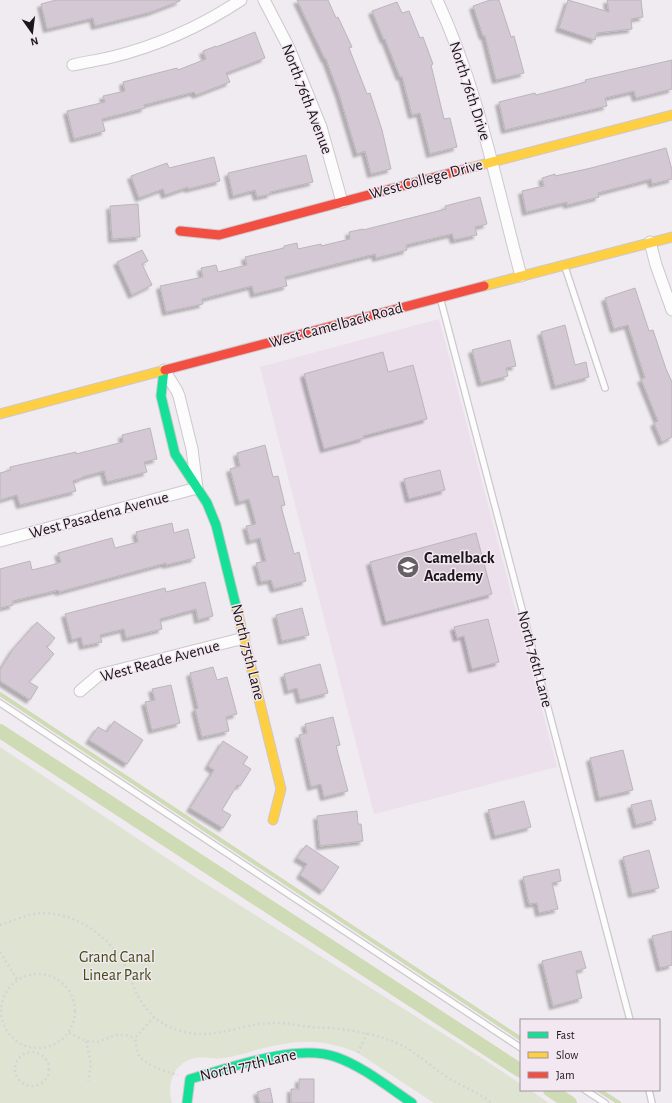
<svg xmlns="http://www.w3.org/2000/svg" width="672" height="1103" font-family="'Alegreya Sans',sans-serif">
<style>
.built{fill:#ebe0eb}
.green{fill:#dee3d2}
.lines{fill:none;stroke-linecap:round;stroke-linejoin:round}
.stream{stroke:#cfdbb4;stroke-width:4}
.canal{stroke:#cfdbb4;stroke-width:14}
.building{fill:#d3c8d3;stroke:#bab6ba;filter:url(#shadow)}
.lane-casing{stroke:#ccc8cc;stroke-width:8}
.street-casing{stroke:#ccc8cc;stroke-width:13}
.fast-casing{stroke:#ccc8cc;stroke-width:11}
.slow-casing{stroke:#ccc8cc;stroke-width:11}
.jam-casing{stroke:#ccc8cc;stroke-width:11}
.path{stroke:#d6d4d6;stroke-width:2.5;stroke-dasharray:2 3;stroke-linecap:butt}
.lane{stroke:#fdfcfd;stroke-width:5.5}
.street{stroke:#fdfcfd;stroke-width:11}
.fast{stroke:#16e098;stroke-width:9}
.slow{stroke:#ffcf43;stroke-width:9}
.jam{stroke:#f24e42;stroke-width:9}
.labels{text-anchor:middle;dominant-baseline:central;stroke-width:3;stroke-linejoin:round;paint-order:stroke}
.street-label{font-size:16px;fill:#1a1619;stroke:#f3e8f2}
.poi-label{font-size:16px;font-weight:bold;fill:#1a1619;stroke:#f3e8f2;text-anchor:start}
.park-label{font-size:16px;fill:#405012;stroke:#f3e8f2}
</style>
<defs>
<filter id="shadow"><feDropShadow dx="-3.5" dy="3.5" stdDeviation="1" flood-color="#0004"/></filter>
</defs>
<rect width="100%" height="100%" fill="#f0ebf0"/>
<!-- built -->
<polygon class="built" points="439,319 557,767 374,814 260,367"/>
<!-- green -->
<path class="green" d="M0 747 195 877 480 1057 521 1084V1090H530L549 1103H434L358 1053C320 1037 295 1040 256 1050 245 1053 234 1057 223 1058 209 1060 196 1053 182 1064 170 1073 168 1090 172 1103H0Z"/>
<g class="lines">
<!-- stream -->
<g class="stream">
<polyline points="0,694 521,1039"/>
<polyline points="599,1090 619,1103"/>
</g>
<!-- canal -->
<g class="canal">
<polyline points="0,731 521,1071"/>
<polyline points="550,1090 570,1103"/>
</g>
</g>
<!-- building -->
<g class="building">
<polygon points="56,0 180,0 180,1 151,12 95,26 93,18 47,29 41,4"/>
<polygon points="297,0 328,0 336,18 338,17 352,47 349,48 367,94 370,93 382,130 391,169 371,174 365,151 357,154 339,94 326,59 325,59"/>
<polygon points="490,0 499,0 511,37 514,36 524,73 496,80 485,36 483,36 473,6"/>
<polygon points="568,0 609,12 607,0 641,0 643,17 631,19 632,29 597,33 595,40 559,28"/>
<polygon points="397,2 402,13 409,11 420,38 423,37 433,64 431,65 444,119 450,118 457,147 430,154 420,113 412,115 402,76 400,77 385,39 384,40 372,11"/>
<polygon points="255,32 265,58 226,73 230,82 196,95 194,92 144,105 145,108 102,119 105,131 74,139 67,111 105,102 103,96 125,91 123,82 177,68 178,70 206,59 203,51 216,46 216,47"/>
<polygon points="672,60 672,89 636,98 634,91 605,98 607,106 505,130 499,102 535,93 536,95 586,82 585,80"/>
<polygon points="666,148 672,170 672,179 652,184 651,179 598,193 599,197 567,205 567,202 526,212 522,191 544,186 542,178 555,174 555,176 591,168"/>
<polygon points="306,155 313,182 270,192 271,194 257,197 255,190 233,196 228,173"/>
<polygon points="214,157 220,181 188,189 188,187 165,195 163,189 139,198 131,176 167,163 169,168"/>
<polygon points="480,197 487,224 475,227 477,235 454,240 452,234 406,245 407,250 376,258 375,254 285,277 287,286 254,294 252,286 202,299 203,304 166,312 160,286 203,277 201,268 216,265 218,272 247,265 245,257 284,248 284,246 297,243 298,249 321,244 321,246 350,239 349,232 363,229 363,230 446,209 445,206"/>
<polygon points="138,204 140,237 112,239 110,206"/>
<polygon points="142,250 148,261 142,264 152,285 132,295 117,262"/>
<polygon points="635,288 649,331 653,330 666,369 672,382 672,437 662,442 654,423 658,421 641,379 645,378 628,325 614,329 605,298"/>
<polygon points="565,325 575,365 586,362 589,377 555,386 541,332"/>
<polygon points="510,340 516,366 506,368 508,376 481,383 472,350"/>
<polygon points="383,352 388,372 413,365 427,419 363,436 364,438 324,449 304,374"/>
<polygon points="150,428 157,459 144,462 147,472 107,482 104,471 82,477 82,478 73,481 76,491 20,505 17,495 0,500 0,473 11,470 10,467 76,452 76,454 123,442 122,435"/>
<polygon points="265,445 273,477 278,476 285,505 281,506 294,554 299,552 306,581 274,589 271,580 261,582 256,563 266,561 260,538 250,541 246,526 256,524 249,499 239,502 230,469 240,466 237,453"/>
<polygon points="440,470 445,490 409,499 404,479"/>
<polygon points="172,523 174,533 188,529 195,558 166,565 166,563 59,592 58,590 13,601 13,605 0,608 0,569 30,561 32,570 52,565 61,562 58,553 112,538 115,548 138,542 136,532"/>
<polygon points="476,533 492,594 386,622 370,562"/>
<polygon points="205,582 213,616 198,620 196,609 160,619 162,629 126,638 124,629 100,635 102,642 83,646 81,637 72,640 65,614 165,588 166,592"/>
<polygon points="302,608 309,635 282,641 276,615"/>
<polygon points="488,619 499,662 472,669 464,636 457,638 454,627"/>
<polygon points="37,622 55,638 48,646 46,646 54,654 29,682 38,687 30,700 0,681 0,670 13,649"/>
<polygon points="320,664 328,693 300,700 297,688 288,691 284,674"/>
<polygon points="213,667 217,680 227,677 237,714 226,717 229,731 202,737 195,709 198,708 190,673"/>
<polygon points="171,685 180,723 152,730 145,702 155,700 152,689"/>
<polygon points="333,717 340,745 336,746 348,791 324,797 321,784 311,787 299,735 307,733 305,724"/>
<polygon points="114,721 143,740 127,764 89,740 98,727 107,732"/>
<polygon points="223,741 248,757 243,764 251,769 240,786 237,785 222,810 231,815 223,828 190,808 214,770 208,766"/>
<polygon points="623,750 633,790 599,798 590,758"/>
<polygon points="651,800 656,820 636,825 631,805"/>
<polygon points="524,801 531,827 495,836 488,810"/>
<polygon points="357,811 358,824 361,824 363,841 320,846 317,816"/>
<polygon points="306,845 339,867 323,891 300,875 307,864 297,858"/>
<polygon points="649,850 659,888 632,894 623,857"/>
<polygon points="559,869 561,881 552,883 558,909 539,913 537,903 529,904 523,877"/>
<polygon points="672,931 672,965 660,968 652,936"/>
<polygon points="581,951 586,968 576,971 582,998 553,1006 542,961"/>
<polygon points="299,1079 314,1079 314,1103 291,1103 291,1089 299,1089"/>
<polygon points="270,1088 273,1103 260,1103 257,1092"/>
</g>
<g class="lines">
<!-- lane casing -->
<g class="lane-casing">
<g id="lane">
<polyline points="565,267 605,388"/>
<polyline points="441,301 630,1020"/>
<polyline points="0,703 521,1048"/>
<polyline points="585,1090 605,1103"/>
<polyline points="649,1090 652,1103"/>
</g>
</g>
<!-- street casing -->
<g class="street-casing">
<g id="street">
<polyline points="264,0 289,48 321,127 342,202"/>
<path d="M437 0C478 88 496 183 521 276"/>
<path d="M73 65C86 62 100 60 112 57 157 46 203 25 241 0"/>
<polyline points="650,242 656,265 672,310"/>
<polyline points="0,541 197,488 192,449 179,396 177,391 164,370"/>
<polyline points="80,691 99,675 244,638"/>
</g>
</g>
<!-- fast casing -->
<g class="fast-casing">
<g id="fast">
<polyline points="164,370 161,396 175,454 207,503 216,525 237,610"/>
<path d="M187 1103 190 1079C230 1068 297 1043 336 1057 364 1067 388 1087 412 1103"/>
</g>
</g>
<!-- slow casing -->
<g class="slow-casing">
<g id="slow">
<polyline points="469,168 672,115"/>
<polyline points="484,286 672,237"/>
<polyline points="0,414 165,370"/>
<polyline points="237,610 281,789 273,820"/>
</g>
</g>
<!-- jam casing -->
<g class="jam-casing">
<g id="jam">
<polyline points="180,231 219,235 469,168"/>
<polyline points="165,370 484,286"/>
</g>
</g>
<!-- path -->
<g class="path">
<path d="M0 925C13 921 29 913 44 913 78 914 110 937 126 967 130 975 132 984 136 992 143 1007 156 1022 172 1028 213 1044 236 1023 276 1023 287 1023 300 1026 312 1027 318 1028 324 1027 330 1028 354 1030 381 1035 403 1046 420 1055 434 1069 450 1079 464 1087 479 1093 492 1103"/>
<polyline points="0,952 18,981"/>
<circle cx="38" cy="1011" r="37"/>
<path d="M154 1017 135 1038C136 1043 136 1049 138 1054 144 1065 167 1072 178 1075"/>
<polyline points="69,1033 86,1041 98,1042 115,1035 125,1035 135,1038"/>
<polyline points="86,1041 91,1064 88,1081"/>
<circle cx="32" cy="1069" r="17"/>
<polyline points="358,1053 367,1033"/>
</g>
<!-- lane -->
<use href="#lane" class="lane"/>
<!-- street -->
<use href="#street" class="street"/>
<!-- fast -->
<use href="#fast" class="fast"/>
<!-- slow -->
<use href="#slow" class="slow"/>
<!-- jam -->
<use href="#jam" class="jam"/>
</g>
<!-- icons -->
<defs>
<g id="school-disc" transform="scale(1.15)"><circle r="9.5" fill="#656164" stroke="#f3e8f2"/><path d="M0-5L7-2L0 1L-7-2ZM-4 1L0 2.5L4 1V4Q0 6-4 4Z" fill="#fff"/></g>
</defs>
<g fill-rule="evenodd">
<use href="#school-disc" x="408" y="567"/>
</g>
<g class="labels">
<!-- street labels -->
<g class="street-label">
<text transform="translate(470 91) rotate(72)">North 76th Drive</text>
<text transform="translate(307 99) rotate(69)">North 76th Avenue</text>
<text transform="translate(426 179) rotate(-15)">West College Drive</text>
<text transform="translate(336 325) rotate(-15)">West Camelback Road</text>
<text transform="translate(99 515) rotate(-15)">West Pasadena Avenue</text>
<text transform="translate(248 652) rotate(76)">North 75th Lane</text>
<text transform="translate(535 659) rotate(75)">North 76th Lane</text>
<text transform="translate(160 661) rotate(-15)">West Reade Avenue</text>
<text transform="translate(248 1065) rotate(-13)">North 77th Lane</text>
</g>
<!-- poi labels -->
<g class="poi-label">
<text x="424" y="558">Camelback<tspan x="424" dy="18">Academy</tspan></text>
</g>
<!-- park labels -->
<g class="park-label">
<text x="117" y="957">Grand Canal<tspan x="117" dy="18">Linear Park</tspan></text>
</g>
</g>
<!-- legend -->
<rect x="520" y="1019" width="140" height="72" fill="#f3e8f2" stroke="#9c949b"/>
<rect x="528" y="1032" width="20" height="6" fill="#16e098" stroke="#9c949b"/>
<text x="556" y="1039" font-size="12" fill="#1a1619">Fast</text>
<rect x="528" y="1052" width="20" height="6" fill="#ffcf43" stroke="#9c949b"/>
<text x="556" y="1059" font-size="12" fill="#1a1619">Slow</text>
<rect x="528" y="1072" width="20" height="6" fill="#f24e42" stroke="#9c949b"/>
<text x="556" y="1079" font-size="12" fill="#1a1619">Jam</text>
<!-- north arrow -->
<g transform="translate(32 32) rotate(166)" stroke="#f3e8f2" stroke-width="3" paint-order="stroke">
<path d="M0-3L7 15L0 10L-7 15Z" fill="#1a1619"/>
<text y="-6" font-size="11" font-weight="bold" text-anchor="middle" fill="#1a1619">N</text>
</g>
</svg>
